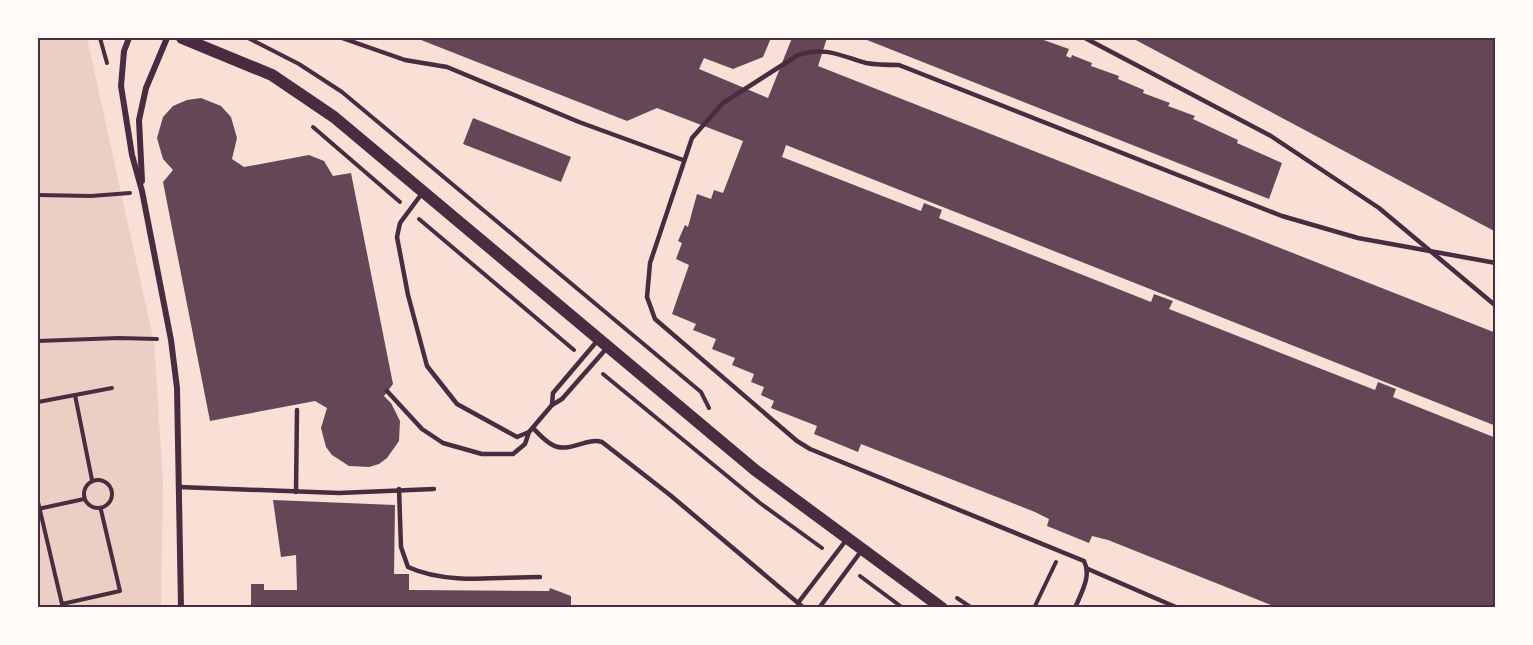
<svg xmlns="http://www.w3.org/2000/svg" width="1533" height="645" font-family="Overpass,sans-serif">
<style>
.green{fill:#ebcfc5}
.building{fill:#644757}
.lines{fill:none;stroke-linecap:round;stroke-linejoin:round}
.path{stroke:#4a2c40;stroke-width:4}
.service{stroke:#4a2c40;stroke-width:4.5}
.minor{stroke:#4a2c40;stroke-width:6}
.secondary{stroke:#4a2c40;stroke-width:12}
.neatline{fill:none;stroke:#4a2c40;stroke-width:2}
</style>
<rect width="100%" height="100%" fill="#f7e1d7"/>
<!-- green -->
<polygon class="green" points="38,38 87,38 154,342 163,481 161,607 38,607"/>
<!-- building -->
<g class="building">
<polygon points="416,38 771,38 763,57 733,69 704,58 699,69 768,98 792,38 827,38 818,66 1496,333 1496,426 786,145 782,157 921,211 924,203 942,210 939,218 1151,302 1154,294 1173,301 1169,309 1375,390 1378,382 1396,389 1393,397 1496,438 1496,608 1270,608 1271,605 1108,540 1092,536 1089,543 1047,526 1049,519 1035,512 861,444 858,452 814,434 817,426 771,408 774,401 761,395 764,387 751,382 754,374 732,365 735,358 712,349 716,339 693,330 696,324 672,314 689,265 676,259 682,243 678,241 685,225 688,227 697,194 711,199 714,190 723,193 743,141 657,108 627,121"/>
<polygon points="862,38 1038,38 1069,49 1066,56 1071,58 1072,55 1092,63 1091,66 1119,76 1118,79 1144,90 1143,93 1170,103 1168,106 1195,116 1193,119 1238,140 1237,143 1282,163 1269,199"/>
<polygon points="1132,38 1496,38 1496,232"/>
<polygon points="201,98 221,106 231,117 237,138 232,159 244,167 309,155 324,161 333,176 351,173 393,384 384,396 391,403 400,421 399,441 387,458 379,464 369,467 349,466 332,455 326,447 321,428 327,408 315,401 210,421 163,182 173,170 163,159 157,138 163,117 173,106 187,100"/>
<polygon points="473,118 571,157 561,182 463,144"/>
<polygon points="273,500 395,505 394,574 409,574 409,590 549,591 550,588 571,596 571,608 251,608 251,584 264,584 264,590 297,590 296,555 281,557"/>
</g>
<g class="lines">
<!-- path -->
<g class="path">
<polyline points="100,38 107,63"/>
<polyline points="248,38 299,64 342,92 701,392 709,408"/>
<polyline points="313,127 400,202"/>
<polyline points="38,195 91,196 130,193"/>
<polyline points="419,219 574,350"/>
<polyline points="38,341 119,338 157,339"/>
<polyline points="603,374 760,503 822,548"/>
<polyline points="75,395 112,388"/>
<polyline points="38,402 75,395 92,480"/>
<circle cx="98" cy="494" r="14"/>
<polyline points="38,502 62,604 120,591 101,510"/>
<polyline points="38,509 84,499"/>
<polyline points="860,576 903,608"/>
<polyline points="957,598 972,608"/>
<polyline points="1034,608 1056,562"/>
</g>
<!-- service -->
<g class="service">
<polyline points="342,38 405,60 447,67 579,122 683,160"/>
<polyline points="1085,38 1271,136 1379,208 1496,306"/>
<polyline points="423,192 400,223 397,237 408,295 427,366 457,404 517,437 529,432"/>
<polyline points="387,391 422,429 443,443 482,454 513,454 525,444 529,432 552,405 562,399 606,349"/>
<polyline points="552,405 553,393 598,340"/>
<path d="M533 428C538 433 544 440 551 444 568 455 585 437 602 442L670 495 804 608"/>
<polyline points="179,487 339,493 434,489"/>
<path d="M399 489 401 547 408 567C447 585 498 577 540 577"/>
<polyline points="296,492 297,410"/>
<polyline points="1088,569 1178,608"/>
<polyline points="798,603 847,539"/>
<polyline points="819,608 862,550"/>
<path d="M1075 608C1081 593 1092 576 1084 561L810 449 797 441 655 319 647 297 650 263 692 138 723 103 798 55C825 46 841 56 866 63 877 65 888 65 899 65L1282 216 1358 238 1496 263"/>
</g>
<!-- minor -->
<g class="minor">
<polyline points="129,38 124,51 121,86 132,155 142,191 171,340 177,388 181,608"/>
<polyline points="142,181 139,120 146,88 167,38"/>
</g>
<!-- secondary -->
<polyline class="secondary" points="182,38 272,75 334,117 755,470 942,608"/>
</g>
<!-- border -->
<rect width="1533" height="645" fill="none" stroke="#fffaf5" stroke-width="78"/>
<rect x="39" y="39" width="1455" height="567" class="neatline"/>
</svg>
